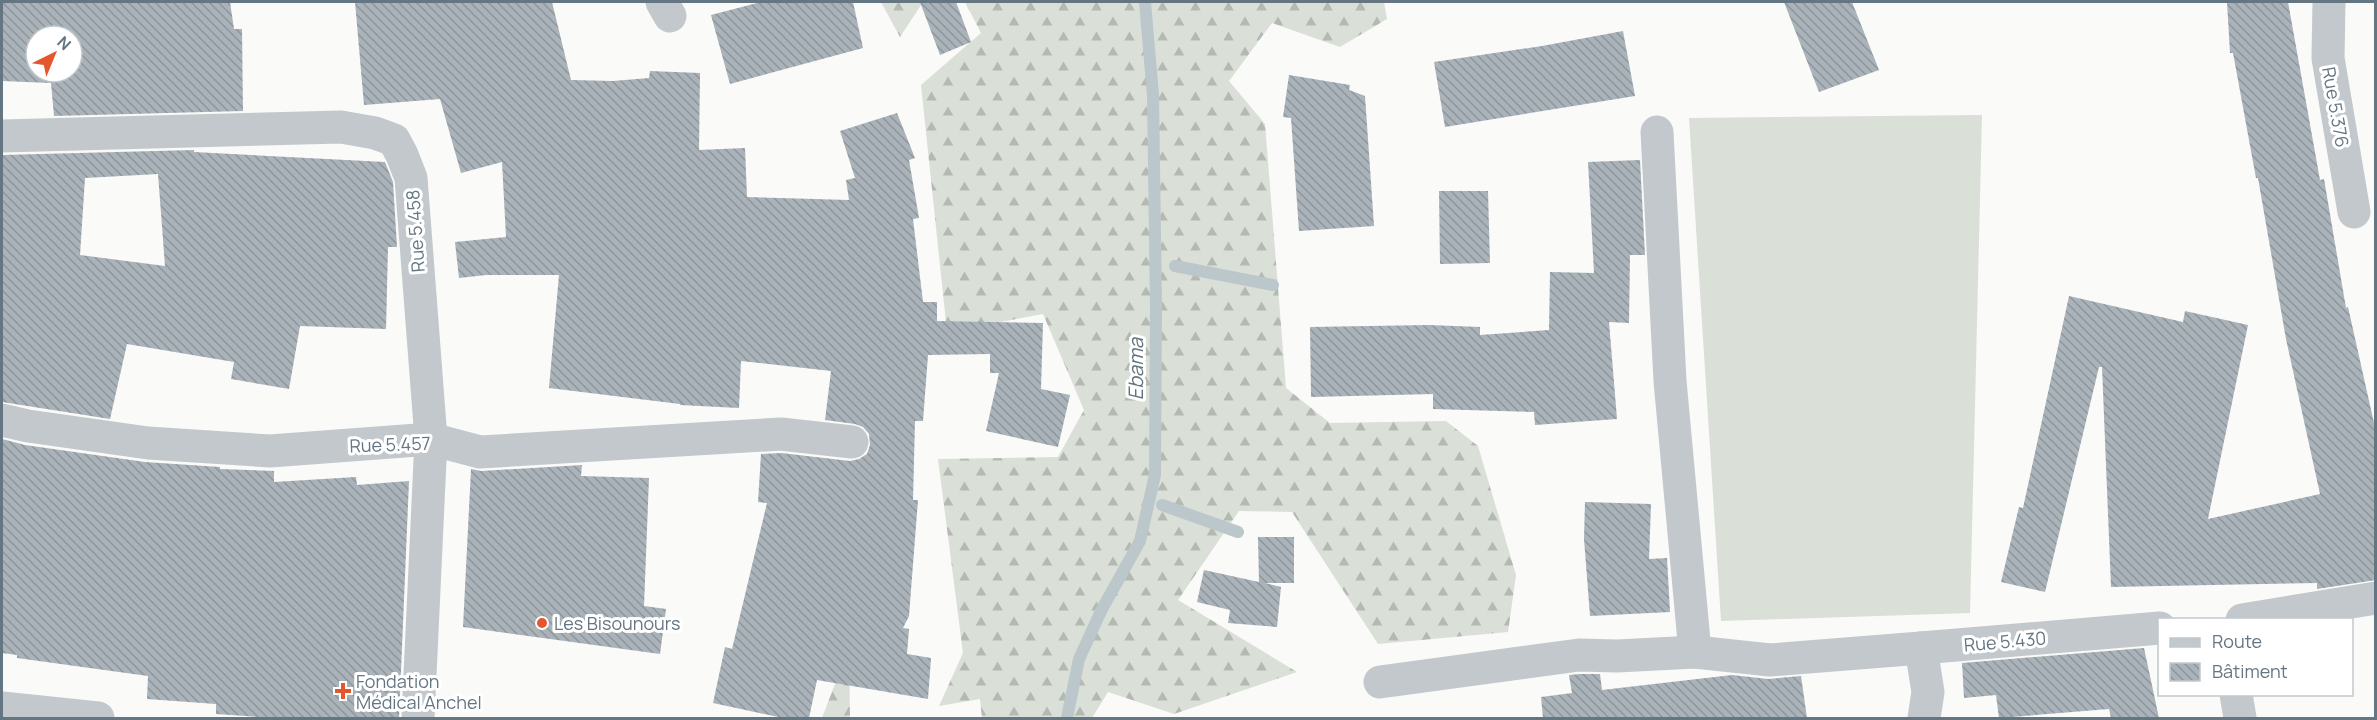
<svg xmlns="http://www.w3.org/2000/svg" width="2377" height="720" font-family="Manrope,sans-serif">
<style>
.forest{fill:url(#forest-firs)}
.garden{fill:#dadfd7}
.lines{fill:none;stroke-linecap:round;stroke-linejoin:round}
.stream{stroke:#bbc7cb;stroke-width:12}
.building{fill:url(#building-back-hatch);fill-rule:evenodd}
.minor{stroke:#c3c8cc;stroke-width:33}
.poi-dot{fill:#e4572e;stroke:#fff;stroke-width:2}
.labels{text-anchor:middle;dominant-baseline:central;stroke-width:6;stroke-linejoin:round;paint-order:stroke}
.street-label{font-size:18px;fill:#657683;stroke:#fff}
.poi-label{font-size:18px;fill:#657683;stroke:#fff;text-anchor:start}
.water-label{font-size:20px;font-style:italic;fill:#60757c;stroke:#fff}
</style>
<defs>
<pattern id="forest-firs" width="22" height="20" patternUnits="userSpaceOnUse" patternTransform="scale(1.5)"><rect width="22" height="20" fill="#dadfd7"/><path d="M5 1l3.5 6h-7zM16 11l3.5 6h-7z" fill="#b4b9b4"/></pattern>
<pattern id="building-back-hatch" width="6" height="6" patternUnits="userSpaceOnUse" patternTransform="scale(1.5)"><rect width="6" height="6" fill="#aab3b9"/><path d="M-1 5l2 2M0 0l6 6M5-1l2 2" fill="none" stroke="#8e969c"/></pattern>
</defs>
<rect width="100%" height="100%" fill="#fafaf8"/>
<!-- forest -->
<g class="forest">
<polygon points="881,2 923,2 900,37"/>
<polygon points="965,2 1384,2 1387,19 1340,47 1272,23 1229,81 1265,124 1286,388 1330,423 1446,421 1478,446 1516,575 1508,632 1378,644 1292,512 1239,511 1178,600 1297,672 1174,714 1108,692 1092,718 982,718 980,699 939,706 963,653 938,459 1058,457 1084,410 1043,314 947,332 921,85 981,33"/>
<polygon points="849,647 850,718 822,718"/>
</g>
<!-- garden -->
<polygon class="garden" points="1982,115 1970,613 1721,621 1689,118"/>
<g class="lines">
<!-- stream -->
<g class="stream">
<polyline points="1175,266 1273,285"/>
<polyline points="1162,505 1238,532"/>
<polyline points="1067,718 1079,659 1102,609 1140,541 1155,475 1156,307 1153,95 1145,2"/>
</g>
</g>
<!-- building -->
<g class="building">
<path d="M2 2H230L234 29H242L243 111 54 116 51 83 2 81ZM36 36H72V72H36Z"/>
<polygon points="355,2 552,2 571,80 613,81 649,78 650,71 700,73 699,150 745,148 747,197 849,200 846,180 855,178 840,131 897,113 915,158 909,160 919,218 913,219 923,302 937,302 937,321 1043,323 1041,389 1070,395 1058,447 986,431 999,373 990,373 990,354 928,355 923,421 915,421 913,500 918,500 909,616 903,628 909,629 907,654 931,658 928,699 817,680 809,718 783,718 713,703 725,647 732,649 767,503 758,502 761,454 781,453 850,461 859,459 867,454 870,445 869,434 863,427 855,424 825,420 831,371 741,361 739,408 680,405 680,404 549,388 559,275 486,275 459,278 455,242 506,237 502,162 461,173 440,99 364,105"/>
<polygon points="761,2 853,2 863,48 730,84 711,15"/>
<polygon points="920,2 956,2 971,42 940,55"/>
<polygon points="1784,2 1852,2 1879,70 1819,92"/>
<polygon points="2227,2 2288,2 2320,180 2324,179 2346,308 2348,307 2376,432 2376,580 2317,589 2317,583 2111,587 2102,367 2099,367 2045,592 2001,582 2019,507 2023,508 2069,296 2183,322 2185,311 2248,325 2208,519 2320,494 2286,339 2258,178 2256,178 2233,53 2230,53"/>
<polygon points="1623,31 1635,96 1445,127 1434,62 1542,46"/>
<polygon points="1289,75 1350,85 1349,90 1365,96 1374,226 1299,231 1291,118 1283,117"/>
<path d="M194 150V152L385 162 393 182 397 247H388L386 329 300 326 289 389 231 379 234 362 127 344 110 419 2 402V155ZM158 174 165 266 80 255 85 178Z"/>
<polygon points="1640,160 1645,255 1630,255 1629,323 1609,322 1617,419 1535,425 1534,412 1433,409 1433,394 1311,397 1310,327 1429,325 1480,327 1480,335 1549,330 1550,272 1594,273 1588,162"/>
<polygon points="1439,191 1488,191 1490,263 1440,264"/>
<polygon points="2,439 25,445 145,462 220,467 220,469 274,471 274,482 356,477 357,485 409,481 399,718 272,718 216,714 216,704 147,699 148,676 17,658 17,655 2,653"/>
<polygon points="582,465 581,476 649,478 644,606 666,609 660,654 463,627 471,469 481,471"/>
<polygon points="1585,502 1651,504 1649,559 1667,558 1670,612 1590,616 1584,539"/>
<polygon points="1258,537 1294,537 1294,583 1265,583 1281,587 1277,627 1228,623 1230,610 1197,602 1204,570 1259,582"/>
<polygon points="2144,648 2159,718 2111,718 2109,709 1999,718 1996,695 1964,698 1962,663"/>
<polygon points="1580,674 1600,674 1602,690 1732,675 1768,679 1801,676 1807,718 1543,718 1541,697 1572,693 1569,675"/>
</g>
<g class="lines">
<!-- minor -->
<g class="minor">
<polyline points="662,2 670,16"/>
<polyline points="2329,2 2328,58 2354,212"/>
<polyline points="1657,132 1670,381 1695,652"/>
<polyline points="2,136 341,127 375,133 394,140 402,155 411,178 431,439 418,718"/>
<polyline points="2,420 28,426 148,443 270,451 431,439 480,452 781,434 852,442"/>
<polyline points="2242,620 2376,598"/>
<polyline points="1380,682 1579,655 1617,656 1695,652 1770,660 1921,648"/>
<polyline points="2236,694 2240,718"/>
<polyline points="2,708 98,718"/>
<polyline points="1924,718 1928,692 1921,648 2160,628"/>
</g>
</g>
<!-- markers -->
<g class="poi-dot">
<circle cx="542" cy="623" r="6"/>
<path d="M340 682h6v6h6v6h-6v6h-6v-6h-6v-6h6z"/>
</g>
<g class="labels">
<!-- street labels -->
<g class="street-label">
<text transform="translate(2336 107) rotate(80)">Rue 5.376</text>
<text transform="translate(415 231) rotate(-94)">Rue 5.458</text>
<text transform="translate(390 444) rotate(-2)">Rue 5.457</text>
<text transform="translate(2005 641) rotate(-5)">Rue 5.430</text>
</g>
<!-- poi labels -->
<g class="poi-label">
<text x="554" y="623">Les Bisounours</text>
<text x="356" y="681">Fondation<tspan x="356" dy="21">Médical Anchel</tspan></text>
</g>
<!-- water labels -->
<g class="water-label">
<text transform="translate(1135 369) rotate(-90)">Ebama</text>
</g>
</g>
<!-- border -->
<rect width="2377" height="720" fill="none" stroke="#657683" stroke-width="6"/>
<!-- legend -->
<rect x="2158" y="618" width="195" height="78" fill="#ffffff" stroke="#c1c8cd" stroke-width="1.5"/>
<rect x="2170" y="638" width="30" height="9" fill="#c3c8cc" stroke="#c1c8cd" stroke-width="1.5"/>
<text x="2212" y="648" font-size="18" fill="#657683">Route</text>
<rect x="2170" y="663" width="30" height="18" fill="url(#building-back-hatch)" stroke="#c1c8cd" stroke-width="1.5"/>
<text x="2212" y="678" font-size="18" fill="#657683">Bâtiment</text>
<!-- north arrow -->
<g transform="translate(54 54) rotate(43)"><circle r="28" fill="#ffffff" stroke="#c1c8cd" stroke-width="1.5"/>
<path d="M0-4.5L10 22L0 15L-10 22Z" fill="#e4572e"/>
<text y="-9" font-size="16" font-weight="bold" text-anchor="middle" fill="#657683">N</text>
</g>
</svg>
